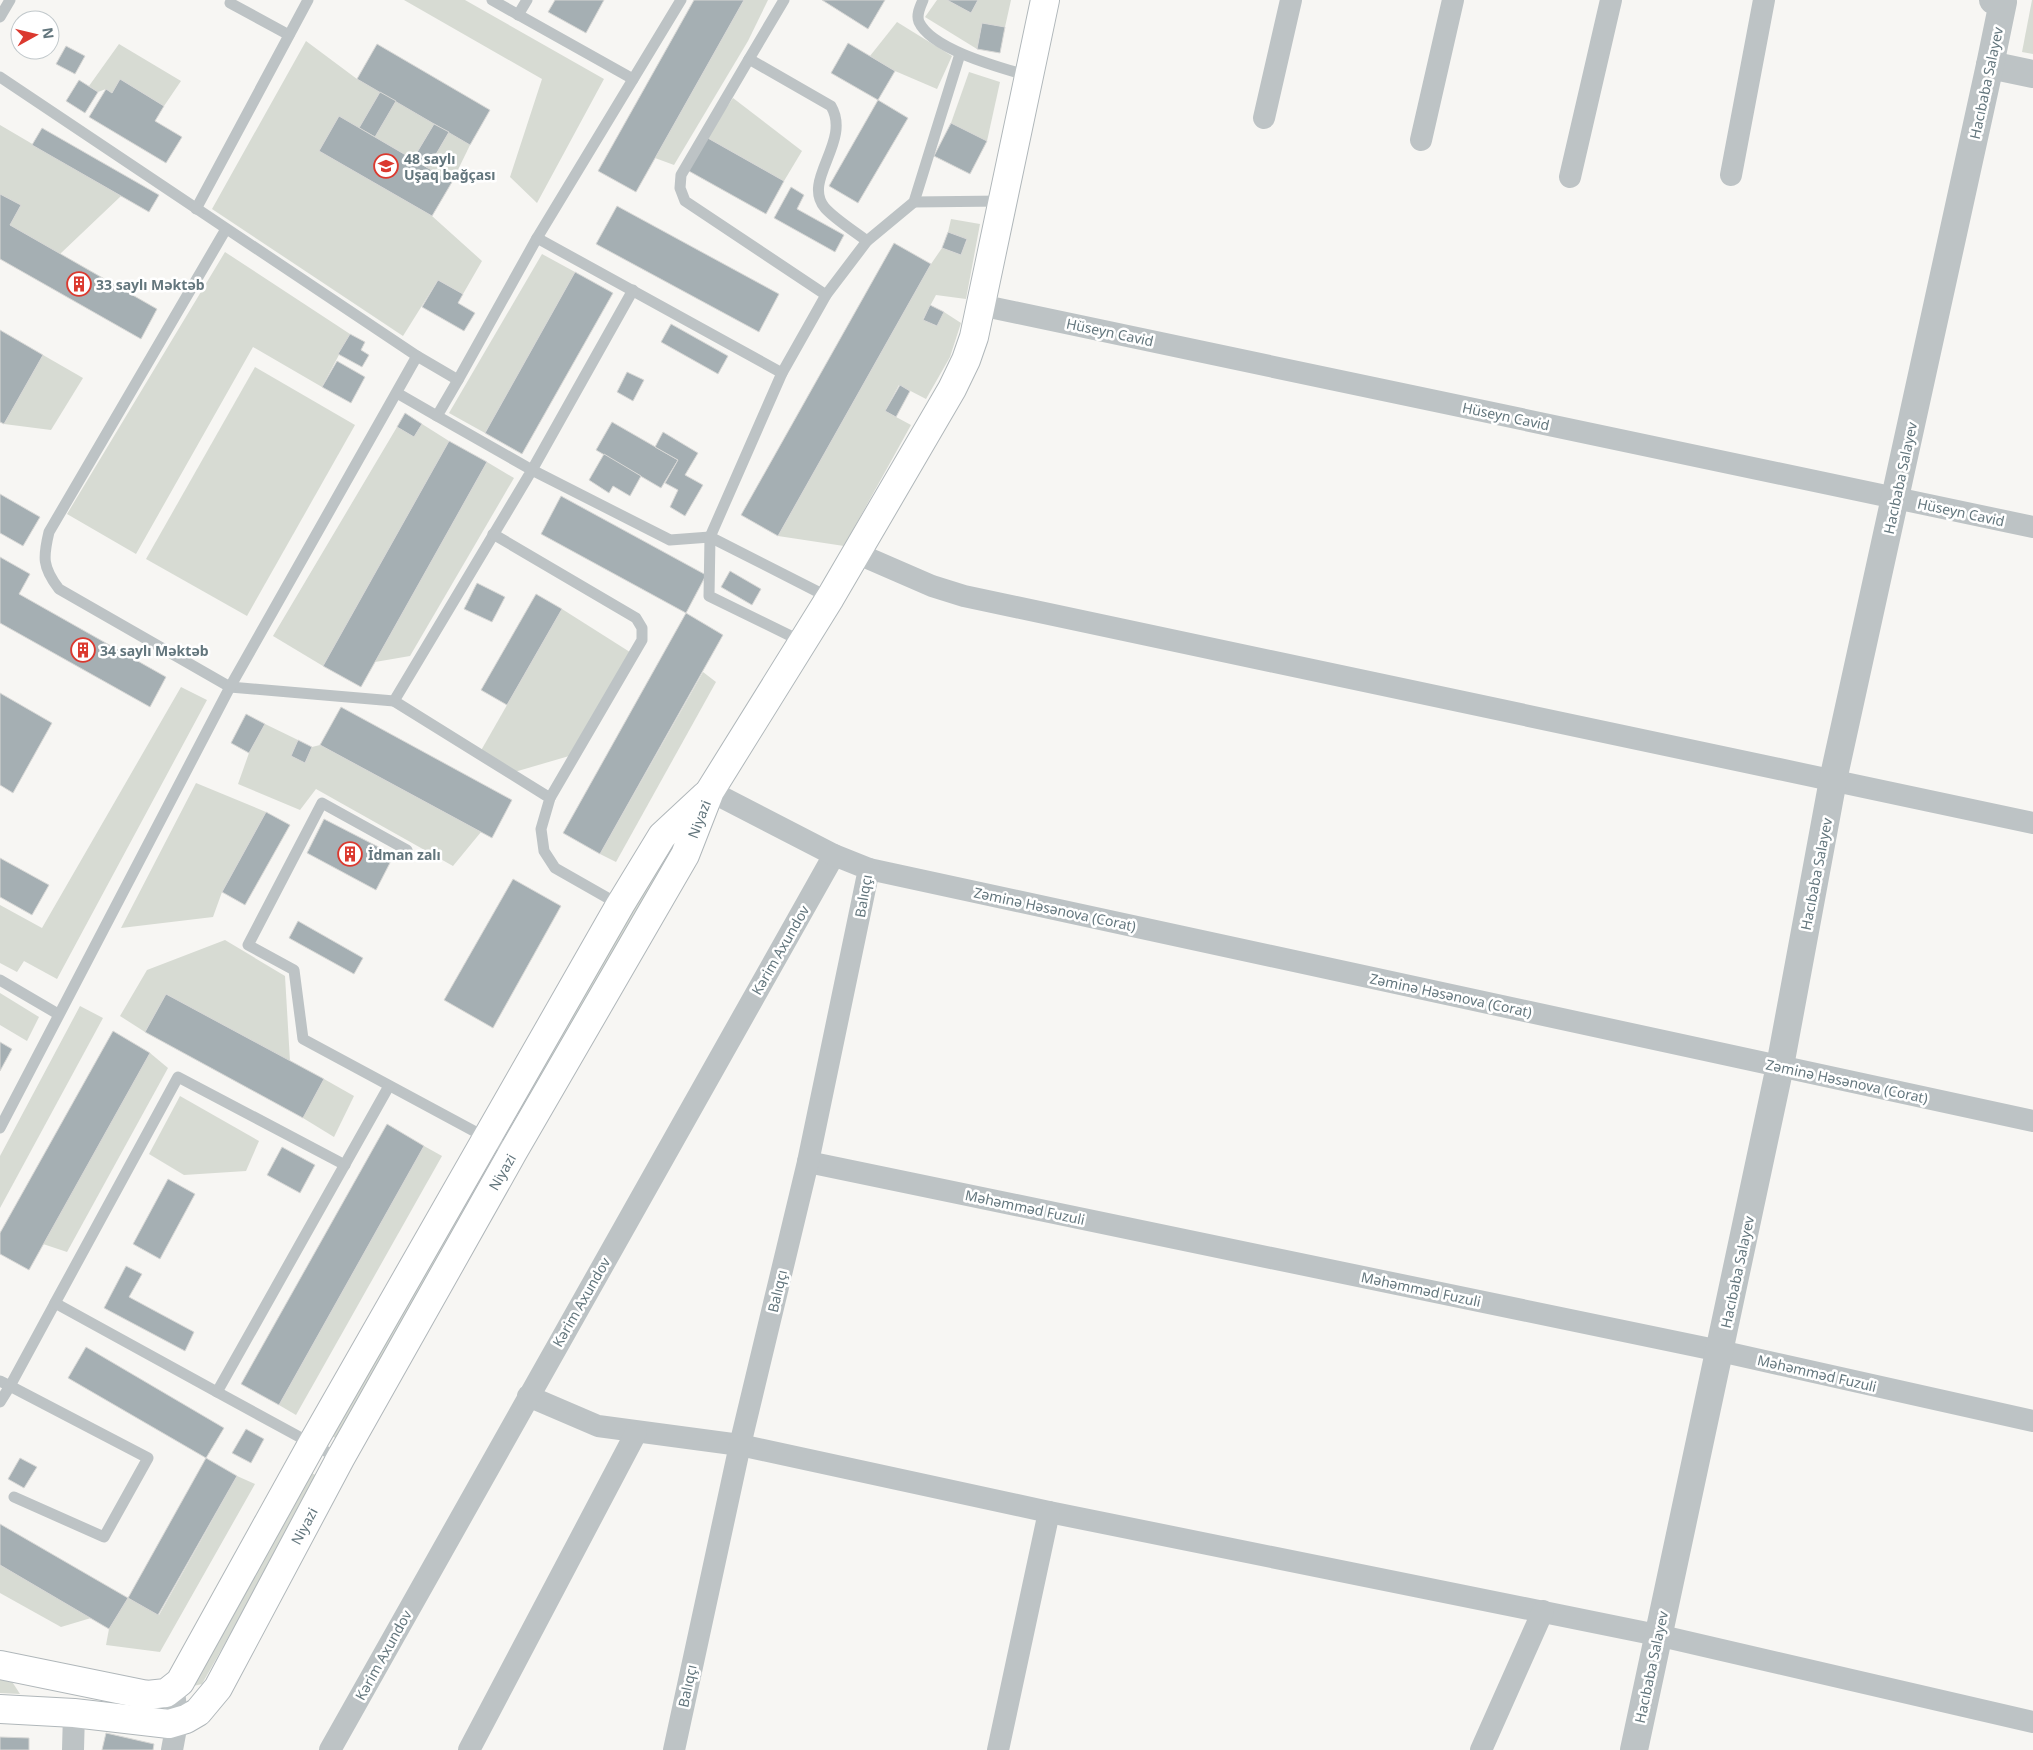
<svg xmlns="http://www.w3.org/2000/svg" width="2033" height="1750" font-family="'Noto Sans',sans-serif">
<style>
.green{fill:#d7dbd3}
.building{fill:#a5afb3;stroke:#d8d8d6}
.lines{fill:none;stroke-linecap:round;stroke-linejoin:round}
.secondary-casing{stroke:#b0b7ba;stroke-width:30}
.service{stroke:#bdc3c5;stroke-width:11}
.minor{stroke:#bdc3c5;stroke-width:22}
.tertiary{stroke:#bdc3c5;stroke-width:28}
.secondary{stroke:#fff;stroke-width:28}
.labels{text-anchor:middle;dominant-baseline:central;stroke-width:5;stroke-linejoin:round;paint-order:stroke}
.street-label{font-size:14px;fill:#63767d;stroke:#fff}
.poi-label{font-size:14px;font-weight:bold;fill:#63767d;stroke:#fff;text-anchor:start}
</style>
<rect width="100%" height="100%" fill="#f7f6f3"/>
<!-- green -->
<g class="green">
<polygon points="404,0 465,0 604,79 537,203 510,177 542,79"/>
<polygon points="744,0 768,0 748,41 674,165 655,158"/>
<polygon points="937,0 947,0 971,13 978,0 1011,0 1005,27 982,23 977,49 925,17"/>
<polygon points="2032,0 2033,0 2033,54 2022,52"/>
<polygon points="897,22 952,56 937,89 895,71 870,56"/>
<polygon points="306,41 357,79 380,92 359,128 339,116 319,151 432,216 482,261 463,294 438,280 403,336 212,209"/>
<polygon points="119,44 181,81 164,106 120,79 112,93 106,89 98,92 89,86"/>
<polygon points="969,72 1000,82 987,141 951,123"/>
<polygon points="733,98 802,151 784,181 706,137"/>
<polygon points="396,101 434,124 413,159 375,137"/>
<polygon points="0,125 121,196 60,254 10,225 21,205 0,194"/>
<polygon points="449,132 470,145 452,182 428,168"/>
<polygon points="951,219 980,224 966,299 936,295 923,319 936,326 944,312 961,323 950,357 926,399 899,385 885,411 911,425 844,546 778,536 931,264 942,248 961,255 967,240 948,232"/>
<polygon points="225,252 350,334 322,387 253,347 136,554 67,514"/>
<polygon points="542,254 575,272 485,433 449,413"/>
<polygon points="43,355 83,378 51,430 4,424"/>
<polygon points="255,367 355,425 247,616 146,559"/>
<polygon points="422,424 449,441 323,666 273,636 397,427 414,437"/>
<polygon points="487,462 514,478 410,656 375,662"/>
<polygon points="562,609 633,654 576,754 511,773 479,754"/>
<polygon points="703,672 716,682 616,862 600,854"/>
<polygon points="181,687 207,700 57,979 24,961 17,972 0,963 0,905 42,928"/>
<polygon points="265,724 298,740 291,756 305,763 312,747 320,745 481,832 453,866 316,789 300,810 238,784 249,753"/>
<polygon points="196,783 266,812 222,892 213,917 121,928"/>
<polygon points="669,842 677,848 525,1117 514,1111"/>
<polygon points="225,940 285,976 290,1061 166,994 145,1032 120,1016 147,970"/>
<polygon points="0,993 39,1017 27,1041 0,1025"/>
<polygon points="80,1006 103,1018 0,1208 0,1156"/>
<polygon points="150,1053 168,1068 67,1252 43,1244"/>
<polygon points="324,1079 354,1096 334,1137 303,1118"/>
<polygon points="180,1096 259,1141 246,1171 184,1175 149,1154"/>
<polygon points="424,1146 442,1156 296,1415 279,1405"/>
<polygon points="486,1158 498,1166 341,1441 330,1435"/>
<polygon points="308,1471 319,1477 202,1684 189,1687"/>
<polygon points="237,1476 255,1484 160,1652 106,1645 109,1629 128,1598 159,1615"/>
<polygon points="0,1565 91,1618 61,1627 0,1593"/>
<polygon points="0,1680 11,1680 20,1694 0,1693"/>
</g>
<!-- building -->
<g class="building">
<polygon points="555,0 604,0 586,33 548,12"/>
<polygon points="694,0 744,0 636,192 598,171"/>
<polygon points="822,0 885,0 868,29"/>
<polygon points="947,0 978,0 971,13"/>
<polygon points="982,23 1005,27 1000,53 977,49"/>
<polygon points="848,43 895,71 878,100 831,73"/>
<polygon points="377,44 490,110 470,145 357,79"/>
<polygon points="66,46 85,56 75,74 56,64"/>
<polygon points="120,79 164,106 155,121 182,137 166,163 89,117 106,89 112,93"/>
<polygon points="79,80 98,92 85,113 66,101"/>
<polygon points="380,92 396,101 375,137 359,128"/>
<polygon points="878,100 908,118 858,203 829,186"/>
<polygon points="339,116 452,182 432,216 319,151"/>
<polygon points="951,123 987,141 970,174 934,156"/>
<polygon points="434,124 449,132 428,168 413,159"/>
<polygon points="42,128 159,195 149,212 32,145"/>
<polygon points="706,137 784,181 766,214 687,170"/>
<polygon points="791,187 804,195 797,209 844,235 835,252 774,218"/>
<polygon points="0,194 21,205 10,225 157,309 141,339 0,259"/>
<polygon points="617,206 779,294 759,332 596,244"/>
<polygon points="948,232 967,239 961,255 942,248"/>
<polygon points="894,243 931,264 778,536 741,515"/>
<polygon points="575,272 613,293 522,454 485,433"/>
<polygon points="438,280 463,294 458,303 475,313 464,331 422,307"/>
<polygon points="930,305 944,312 937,326 923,320"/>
<polygon points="671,324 728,356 718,374 661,342"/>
<polygon points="0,330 43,355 4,424 0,422"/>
<polygon points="350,334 365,342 361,350 369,355 362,367 338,354"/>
<polygon points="337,361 365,377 351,403 322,387"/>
<polygon points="627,372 644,380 633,401 617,392"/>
<polygon points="900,385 910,391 896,417 885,411"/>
<polygon points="405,413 422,424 414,437 397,427"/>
<polygon points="612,422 678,460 661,488 596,450"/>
<polygon points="663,432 698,453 685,475 703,485 685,516 670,507 678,490 665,483 678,460 655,447"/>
<polygon points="449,441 487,462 361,687 323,666"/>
<polygon points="604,454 641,476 630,496 613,486 609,493 589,480"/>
<polygon points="0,494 40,517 23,546 0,533"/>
<polygon points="561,496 706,575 686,613 541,534"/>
<polygon points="0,557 30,574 19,594 166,677 150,707 0,623"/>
<polygon points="730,571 761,589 752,605 721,587"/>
<polygon points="477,583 505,597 492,622 464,609"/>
<polygon points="536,594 562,609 507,705 481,690"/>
<polygon points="686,613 723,635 600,854 563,833"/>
<polygon points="0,693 52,723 13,793 0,785"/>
<polygon points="341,707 512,800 492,838 320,745"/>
<polygon points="246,714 265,724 249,753 231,743"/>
<polygon points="298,740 312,747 305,763 291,756"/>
<polygon points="266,812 290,825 245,905 222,892"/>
<polygon points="324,819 394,855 376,890 307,853"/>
<polygon points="0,858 49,885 32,915 0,897"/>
<polygon points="513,879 561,906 493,1028 444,1000"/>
<polygon points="298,921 363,958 354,974 289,938"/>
<polygon points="166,994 324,1079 303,1118 145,1032"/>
<polygon points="113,1031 150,1053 29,1270 0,1254 0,1233"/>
<polygon points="0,1042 12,1049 0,1071"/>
<polygon points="387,1124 424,1146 279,1405 241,1384"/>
<polygon points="282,1147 315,1165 300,1193 267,1175"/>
<polygon points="168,1179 195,1194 160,1259 133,1244"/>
<polygon points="126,1266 142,1274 129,1297 194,1332 185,1351 104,1308"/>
<polygon points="86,1347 224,1428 206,1458 68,1378"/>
<polygon points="246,1429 264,1439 251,1463 232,1453"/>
<polygon points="20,1458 37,1467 24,1488 8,1479"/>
<polygon points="206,1458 237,1476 158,1615 128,1598"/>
<polygon points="0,1524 128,1598 109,1629 0,1565"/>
<polygon points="106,1733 154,1744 153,1750 102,1750"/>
<polygon points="0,1737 29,1738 29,1750 0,1750"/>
</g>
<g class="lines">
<!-- secondary casing -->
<g class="secondary-casing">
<g id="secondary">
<polyline points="0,1665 147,1695 166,1693 180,1682 312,1444 620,905 662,836 705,796"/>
<polyline points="0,1709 74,1713 169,1724 186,1719 198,1712 218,1688 340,1459 513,1152 685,855 710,791 830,598 952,389 966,360 974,337 1045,0"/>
</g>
</g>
<!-- service -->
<g class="service">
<polyline points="492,0 633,79"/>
<path d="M784 0 749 59 831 106C852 142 801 180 825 208 836 220 854 231 867 241"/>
<path d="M923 0C920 7 916 15 919 22 932 50 1002 68 1029 76"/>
<polyline points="230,3 289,35"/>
<polyline points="518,15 527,0"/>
<polyline points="0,17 10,0"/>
<polyline points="749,59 681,175 680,188 685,201 826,295"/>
<polyline points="0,77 417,356 458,380 537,238 681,0"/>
<polyline points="914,202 1003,201"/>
<polyline points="196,209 308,0"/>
<path d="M226 229 49 532C43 557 42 567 59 589L230 687 394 701"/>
<polyline points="537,238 782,373"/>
<polyline points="633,290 532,470 670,540 710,537 709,596 803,642"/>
<polyline points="458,380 437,416 532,470 394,701 550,798 541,829 544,851 555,868 620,905"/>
<polyline points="397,393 437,416"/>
<polyline points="493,534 636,618 642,628 642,640 550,798"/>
<polyline points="830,598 710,537 782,373 826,295 867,241 914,202 960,54"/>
<polyline points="407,850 322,803 248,945 294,970 303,1039 513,1152"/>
<polyline points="0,980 58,1014"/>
<polyline points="0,1128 230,687 417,356"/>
<polyline points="0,1381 10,1386 55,1303"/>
<polyline points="217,1392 55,1303 178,1077 345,1165"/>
<polyline points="0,1402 10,1386 148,1458 104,1537 14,1497"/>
<polyline points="340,1459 217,1392 389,1086"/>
</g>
<!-- minor -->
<g class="minor">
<polyline points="1264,118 1291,0"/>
<polyline points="1421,140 1453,0"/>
<polyline points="1731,175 1764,0"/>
<polyline points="1570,177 1611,0"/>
<polyline points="980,305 2033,527"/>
<polyline points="856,553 932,586 964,596 2033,823"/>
<polyline points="869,869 2033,1121"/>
<polyline points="808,1162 1720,1351 2033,1421"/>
<polyline points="528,1396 598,1426 740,1445 1049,1512 1657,1635 2033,1722"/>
<polyline points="73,1750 74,1713"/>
<polyline points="172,1750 177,1723 174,1688"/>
<polyline points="330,1750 834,855"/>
<polyline points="469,1750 636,1433"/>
<polyline points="674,1750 740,1445 808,1162 869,869 834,855 710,791"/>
<polyline points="998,1750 1049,1512"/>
<polyline points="1481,1750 1543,1611"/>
</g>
<!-- tertiary -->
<g class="tertiary">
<polyline points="1990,65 2033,74"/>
<polyline points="1634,1750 1780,1066 1833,780 1990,65 2003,2 1993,0"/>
</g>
<!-- secondary -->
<use href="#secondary" class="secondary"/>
</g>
<!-- icons -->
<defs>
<g id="school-ring" transform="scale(1.25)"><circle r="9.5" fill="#fff" stroke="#db392f" stroke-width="1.5"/><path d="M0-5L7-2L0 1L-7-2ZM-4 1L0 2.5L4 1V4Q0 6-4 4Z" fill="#db392f"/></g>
<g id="building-ring" transform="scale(1.25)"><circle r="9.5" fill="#fff" stroke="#db392f" stroke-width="1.5"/><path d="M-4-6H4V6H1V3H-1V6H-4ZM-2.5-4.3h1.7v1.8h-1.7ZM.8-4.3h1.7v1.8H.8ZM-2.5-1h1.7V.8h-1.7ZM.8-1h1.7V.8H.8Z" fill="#db392f"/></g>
</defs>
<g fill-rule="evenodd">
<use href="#school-ring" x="386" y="166"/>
<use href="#building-ring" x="79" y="284"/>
<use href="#building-ring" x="83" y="650"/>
<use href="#building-ring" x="350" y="854"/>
</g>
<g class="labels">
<!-- street labels -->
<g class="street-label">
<text transform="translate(1986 83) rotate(-78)">Hacıbaba Salayev</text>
<text transform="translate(1110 332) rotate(12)">Hüseyn Cavid</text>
<text transform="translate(1506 416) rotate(12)">Hüseyn Cavid</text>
<text transform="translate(1900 478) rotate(-78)">Hacıbaba Salayev</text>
<text transform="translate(1961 512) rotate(12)">Hüseyn Cavid</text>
<text transform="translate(699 819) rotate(-69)">Niyazi</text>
<text transform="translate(1816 874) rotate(-79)">Hacıbaba Salayev</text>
<text transform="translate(863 896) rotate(-80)">Balıqçı</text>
<text transform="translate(1055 909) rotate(12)">Zəminə Həsənova (Corat)</text>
<text transform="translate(780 950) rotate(-60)">Kərim Axundov</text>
<text transform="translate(1451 995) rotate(12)">Zəminə Həsənova (Corat)</text>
<text transform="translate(1847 1081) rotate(12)">Zəminə Həsənova (Corat)</text>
<text transform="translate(502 1172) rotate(-60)">Niyazi</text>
<text transform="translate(1025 1207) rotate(12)">Məhəmməd Fuzuli</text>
<text transform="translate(1737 1272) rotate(-78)">Hacıbaba Salayev</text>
<text transform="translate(1421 1289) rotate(12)">Məhəmməd Fuzuli</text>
<text transform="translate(777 1291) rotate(-77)">Balıqçı</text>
<text transform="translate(581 1302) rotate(-60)">Kərim Axundov</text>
<text transform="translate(1817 1373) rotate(13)">Məhəmməd Fuzuli</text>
<text transform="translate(304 1526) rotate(-62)">Niyazi</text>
<text transform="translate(383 1655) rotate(-61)">Kərim Axundov</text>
<text transform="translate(1651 1667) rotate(-78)">Hacıbaba Salayev</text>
<text transform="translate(687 1686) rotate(-78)">Balıqçı</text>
</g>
<!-- poi labels -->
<g class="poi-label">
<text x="404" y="158">48 saylı<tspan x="404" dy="16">Uşaq bağçası</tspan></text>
<text x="96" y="284">33 saylı Məktəb</text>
<text x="100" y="650">34 saylı Məktəb</text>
<text x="368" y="854">İdman zalı</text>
</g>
</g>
<!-- north arrow -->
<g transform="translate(35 35) rotate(82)"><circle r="24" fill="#ffffff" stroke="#c1c8cb"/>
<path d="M0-4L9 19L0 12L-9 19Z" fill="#db392f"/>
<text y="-8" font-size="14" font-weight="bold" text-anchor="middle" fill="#63767d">N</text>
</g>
</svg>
